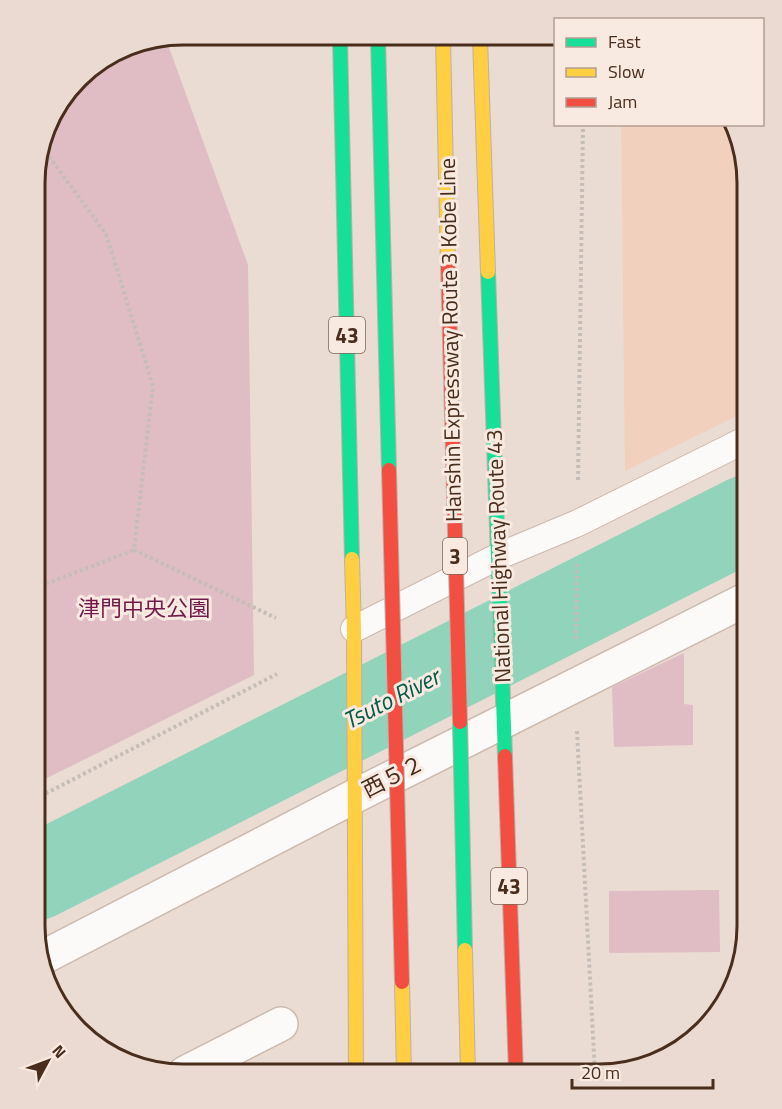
<svg xmlns="http://www.w3.org/2000/svg" width="782" height="1109" font-family="'Titillium Web','Noto Sans JP',sans-serif">
<style>
.built{fill:#f1d1be}
.green{fill:#e0bdc4}
.lines{fill:none;stroke-linecap:round;stroke-linejoin:round}
.river{stroke:#92d3bb;stroke-width:86}
.lane-casing{stroke:#cdbaae;stroke-width:28}
.street-casing{stroke:#cdbaae;stroke-width:36}
.fast-casing{stroke:#c0afa4;stroke-width:16}
.slow-casing{stroke:#c0afa4;stroke-width:16}
.jam-casing{stroke:#c0afa4;stroke-width:16}
.path{stroke:#c5bdb8;stroke-width:4;stroke-dasharray:3 3;stroke-linecap:butt}
.lane{stroke:#fcfaf8;stroke-width:26}
.street{stroke:#fcfaf8;stroke-width:33}
.fast{stroke:#16e098;stroke-width:14}
.slow{stroke:#ffcf43;stroke-width:14}
.jam{stroke:#f24e42;stroke-width:14}
.fast-bridge-casing{stroke:#c0afa4;stroke-width:16;stroke-linecap:butt}
.slow-bridge-casing{stroke:#c0afa4;stroke-width:16;stroke-linecap:butt}
.jam-bridge-casing{stroke:#c0afa4;stroke-width:16;stroke-linecap:butt}
.fast-bridge{stroke:#16e098;stroke-width:14}
.slow-bridge{stroke:#ffcf43;stroke-width:14}
.jam-bridge{stroke:#f24e42;stroke-width:14}
.labels{text-anchor:middle;dominant-baseline:central;stroke-width:6;stroke-linejoin:round;paint-order:stroke}
.shield{fill:#f8e9e1;stroke:#7e6658;stroke-width:1.5}
.shield-label{font-size:21px;font-weight:bold;fill:#4a2e1d}
.street-label{font-size:22px;fill:#4a2e1d;stroke:#f8e9e1}
.park-label{font-size:22px;fill:#741a4b;stroke:#f8e9e1}
.water-label{font-size:24px;font-style:italic;fill:#025a47;stroke:#f8e9e1}
.rim{fill:none;stroke:#4a2e1d;stroke-width:3}
</style>
<rect width="100%" height="100%" fill="#eadcd2"/>
<!-- built -->
<polygon class="built" points="621,125 734,125 747,183 747,411 625,471"/>
<!-- green -->
<g class="green">
<polygon points="167,42 248,265 254,675 35,784 36,164 54,109 85,71 135,43"/>
<polygon points="684,653 684,704 693,705 693,745 614,747 612,687"/>
<polygon points="719,890 720,952 609,953 609,891"/>
</g>
<g class="lines">
<!-- river -->
<polyline class="river" points="35,878 747,518"/>
<!-- lane casing -->
<g class="lane-casing">
<polyline id="lane" points="354,629 499,556 578,523 747,439"/>
</g>
<!-- street casing -->
<g class="street-casing">
<g id="street">
<polyline points="42,958 355,796 747,599"/>
<polyline points="185,1073 281,1024"/>
</g>
</g>
<!-- fast casing -->
<g class="fast-casing">
<g id="fast">
<polyline points="340,40 352,559"/>
<polyline points="488,272 505,756"/>
</g>
</g>
<!-- slow casing -->
<g class="slow-casing">
<g id="slow">
<polyline points="480,38 488,272"/>
<polyline points="352,559 354,629 356,1074"/>
</g>
</g>
<!-- jam casing -->
<g class="jam-casing">
<polyline id="jam" points="505,756 516,1074"/>
</g>
<!-- path -->
<g class="path">
<polyline points="42,147 106,234 153,386 134,550 276,618"/>
<polyline points="578,480 583,124"/>
<polyline points="35,588 134,550"/>
<polyline points="576,639 577,563"/>
<polyline points="577,731 595,1074"/>
<polyline points="35,799 277,674"/>
</g>
<!-- lane -->
<use href="#lane" class="lane"/>
<!-- street -->
<use href="#street" class="street"/>
<!-- fast -->
<use href="#fast" class="fast"/>
<!-- slow -->
<use href="#slow" class="slow"/>
<!-- jam -->
<use href="#jam" class="jam"/>
<!-- fast-bridge casing -->
<g class="fast-bridge-casing">
<g id="fast-bridge">
<polyline points="378,39 389,470"/>
<polyline points="460,722 465,950"/>
</g>
</g>
<!-- slow-bridge casing -->
<g class="slow-bridge-casing">
<g id="slow-bridge">
<polyline points="443,38 448,265"/>
<polyline points="465,950 468,1074"/>
<polyline points="402,982 404,1074"/>
</g>
</g>
<!-- jam-bridge casing -->
<g class="jam-bridge-casing">
<g id="jam-bridge">
<polyline points="448,265 460,722"/>
<polyline points="389,470 402,982"/>
</g>
</g>
<!-- fast-bridge -->
<use href="#fast-bridge" class="fast-bridge"/>
<!-- slow-bridge -->
<use href="#slow-bridge" class="slow-bridge"/>
<!-- jam-bridge -->
<use href="#jam-bridge" class="jam-bridge"/>
</g>
<g class="labels">
<!-- shield labels -->
<g class="shield">
<rect x="329" y="317" width="36" height="36" rx="4.5"/>
<rect x="443" y="538" width="24" height="36" rx="4.5"/>
<rect x="491" y="868" width="36" height="36" rx="4.5"/>
</g>
<g class="shield-label">
<text x="347" y="335">43</text>
<text x="455" y="556">3</text>
<text x="509" y="886">43</text>
</g>
<!-- street labels -->
<g class="street-label">
<text transform="translate(450 340) rotate(-91)">Hanshin Expressway Route 3 Kobe Line</text>
<text transform="translate(498 556) rotate(-92)">National Highway Route 43</text>
<text transform="translate(393 776) rotate(-27)">西５２</text>
</g>
<!-- park labels -->
<g class="park-label">
<text x="144" y="608">津門中央公園</text>
</g>
<!-- water labels -->
<g class="water-label">
<text transform="translate(391 698) rotate(-27)">Tsuto River</text>
</g>
</g>
<!-- crop -->
<path d="M0 0H782V1109H0ZM183 45H599A138 138 0 0 1 737 183V926A138 138 0 0 1 599 1064H183A138 138 0 0 1 45 926V183A138 138 0 0 1 183 45Z" fill="#eadad1" fill-rule="evenodd"/>
<path class="rim" d="M183 45H599A138 138 0 0 1 737 183V926A138 138 0 0 1 599 1064H183A138 138 0 0 1 45 926V183A138 138 0 0 1 183 45Z"/>
<!-- legend -->
<rect x="554" y="18" width="210" height="108" fill="#f8e9e1" stroke="#b29e93" stroke-width="1.5"/>
<rect x="566" y="38" width="30" height="9" fill="#16e098" stroke="#b29e93" stroke-width="1.5"/>
<text x="608" y="48" font-size="18" fill="#4a2e1d">Fast</text>
<rect x="566" y="68" width="30" height="9" fill="#ffcf43" stroke="#b29e93" stroke-width="1.5"/>
<text x="608" y="78" font-size="18" fill="#4a2e1d">Slow</text>
<rect x="566" y="98" width="30" height="9" fill="#f24e42" stroke="#b29e93" stroke-width="1.5"/>
<text x="608" y="108" font-size="18" fill="#4a2e1d">Jam</text>
<!-- north arrow -->
<g transform="translate(48 1061) rotate(49)" stroke="#f8e9e1" stroke-width="4.5" paint-order="stroke">
<path d="M0-4.5L10 22L0 15L-10 22Z" fill="#4a2e1d"/>
<text y="-9" font-size="16" font-weight="bold" text-anchor="middle" fill="#4a2e1d">N</text>
</g>
<!-- scale -->
<path d="M572 1079v9h141v-9" fill="none" stroke="#4a2e1d" stroke-width="3"/>
<text x="581" y="1079" font-size="18" fill="#4a2e1d" stroke="#f8e9e1" stroke-width="4.5" paint-order="stroke">20 m</text>
</svg>
